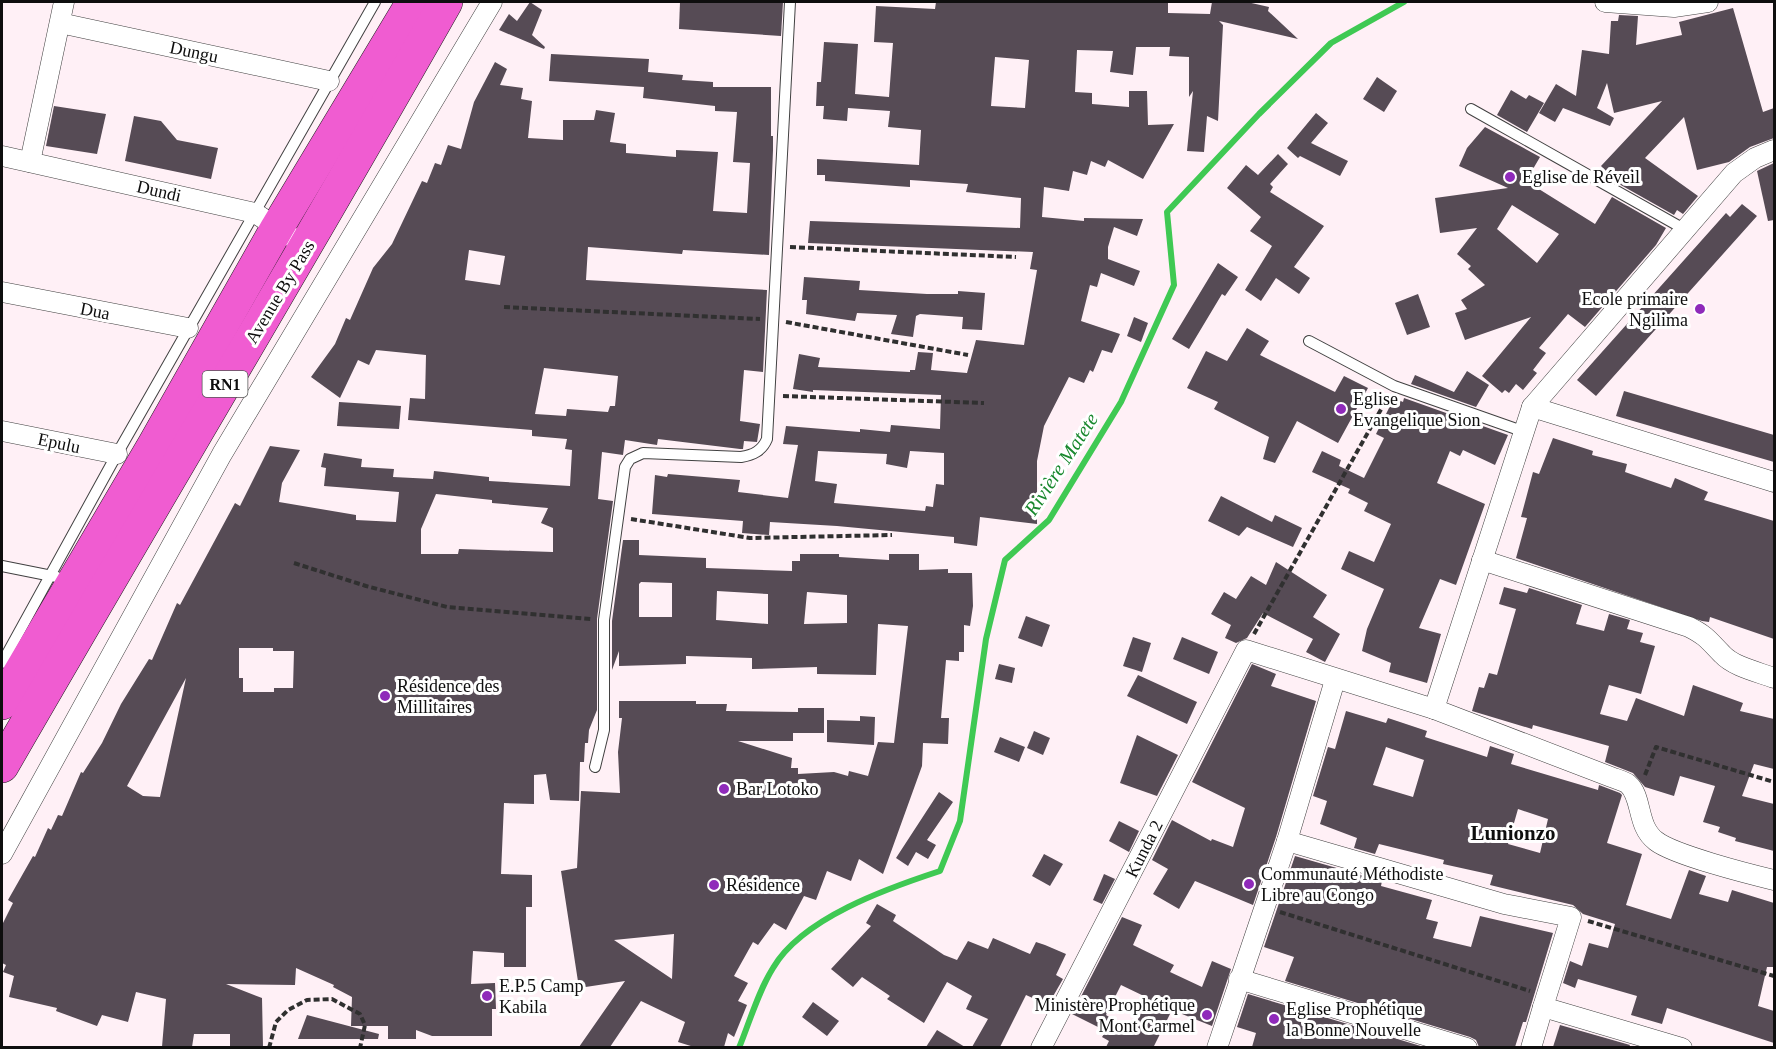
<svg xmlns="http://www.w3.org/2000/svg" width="1776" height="1049" font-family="Georgia,serif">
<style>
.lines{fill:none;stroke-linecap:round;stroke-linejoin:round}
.stream{stroke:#3fc953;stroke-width:6}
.building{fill:#564b55;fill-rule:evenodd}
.lane-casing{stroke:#414141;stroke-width:12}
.street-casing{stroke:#414141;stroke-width:21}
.highway-casing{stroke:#1f1f1f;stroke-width:34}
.path{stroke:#303030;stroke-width:4;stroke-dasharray:6 3;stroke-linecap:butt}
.lane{stroke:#fff;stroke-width:10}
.street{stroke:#fff;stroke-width:20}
.highway{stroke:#f05cd1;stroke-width:33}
.poi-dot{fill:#8f2aba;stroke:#fff;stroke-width:2}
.labels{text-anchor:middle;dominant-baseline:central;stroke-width:6;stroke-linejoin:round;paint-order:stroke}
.shield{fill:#fff;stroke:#565656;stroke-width:1.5}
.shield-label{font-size:16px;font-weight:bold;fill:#0e0e0e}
.street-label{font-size:18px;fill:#0e0e0e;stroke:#fff}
.poi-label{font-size:18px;fill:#0e0e0e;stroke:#fff;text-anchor:start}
.water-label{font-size:20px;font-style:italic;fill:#19882e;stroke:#fff}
.quarter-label{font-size:21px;font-weight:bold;fill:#0e0e0e;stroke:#fff}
</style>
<rect width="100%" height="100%" fill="#fff0f6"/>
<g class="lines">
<!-- stream -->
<path class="stream" d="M739 1048C750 1021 758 992 773 968 802 918 888 888 940 871L960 821 986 639 1005 560 1049 520 1121 402 1174 285 1167 212 1259 114 1331 43 1404 2"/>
</g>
<!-- building -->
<g class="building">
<polygon points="530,2 542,10 532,35 545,47 544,49 499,30 509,14 517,21"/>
<polygon points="680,2 783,2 781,36 679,29"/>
<path d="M936 2H1168V13L1210 14 1212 2H1247L1269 7 1268 11 1298 39 1219 21 1223 25 1218 121 1207 116 1204 152 1187 151 1193 91 1189 97V57L1169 56 1170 47H1136L1133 75 1110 72 1113 51 1077 50 1075 92 1092 93V104L1129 107V91H1147L1148 125 1174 124 1143 179 1108 160 1105 167 1091 161 1087 175 1073 171 1069 191 1044 187 1042 217 1084 221V218L1143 219 1137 236 1114 227 1108 247V259L1140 271 1134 286 1101 273 1097 287 1090 285 1081 321 1120 334 1112 353 1102 350 1093 372 1090 370 1084 383 1069 377 1044 426 1037 461V524L980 517 977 546 954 543V537L837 526 770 522 769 535 742 533 743 521 652 514 655 475 667 477 668 474 740 480 738 492 788 498 798 445 783 444 786 426 860 432V429L890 432 891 425 940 429 941 395 813 390V392L793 389 799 354 820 358 818 367 910 372V370H915L918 352 933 353 931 370 967 373 976 340 1024 345 1037 270 1030 269 1033 252 808 243 810 221 1020 228 1021 198 966 192 968 184 910 180V187L825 181V175H817V159L919 165 921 130 888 127 890 111 848 108 847 121 823 119 824 106H816L817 82H821L824 42 858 44 855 94 889 97 893 43 874 42 876 6 935 9ZM995 57 1029 60 1025 108 991 106ZM818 451 887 454 886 464 907 468 910 451 944 453V485L936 484 933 507 926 506 925 511 834 503 837 484 815 481Z"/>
<polygon points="1733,8 1763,112 1774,108 1774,138 1750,147 1729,162 1697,170 1684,117 1645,158 1698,196 1683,214 1677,210 1674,215 1619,184 1601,166 1662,101 1614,113 1607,83 1597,108 1614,118 1610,126 1563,108 1555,122 1539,113 1556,84 1576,96 1582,50 1609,54 1611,21 1618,21 1619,15 1638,16 1636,45 1682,35 1679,22"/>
<path d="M551 54 649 59 648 72 683 75 682 80 713 82V87H771V136H773V150L769 255 683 250 682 254 588 247 586 280 767 290 763 372 744 370 740 421 760 424 757 442 744 441 743 449H740L658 439 657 445 625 440 623 455 602 452 598 499 613 501 597 619V710L589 730 588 743H585L584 762H580L579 801 550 800 546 774 534 775V804L504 803 501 874 532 875V907H526V967H504V953L473 951 471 984 495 983 496 1009H492V1036H432L416 1030V1039H388V1026H351L352 997 333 987 334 985 296 968 295 985 226 984 262 998 263 1047H230V1034H194L192 1047H162L166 999 136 992 128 1022 102 1015 97 1026 56 1011 57 1008 9 997 14 976 3 972 6 965 2 963V925L13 903 8 900 33 856 35 857 48 828 51 830 58 815 62 816 81 772 83 773 102 743 121 704 149 659 152 660 177 603 180 605 235 503 240 506 270 446 300 450 282 483 279 502 356 515V520L396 522 399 492 324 486 326 468 321 467 324 453 362 459 361 467 394 469 393 477 433 479 434 471 489 477V481L570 486 572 450 565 449 567 439 532 436V430L408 420 410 398 425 399 426 355 376 350 369 365 358 360 340 398 311 377 335 344 346 318 350 320 373 268 392 244 422 181 427 183 435 163 441 165 448 145 461 149 474 102 495 62 507 69 500 85 523 88 521 99 532 101 528 138 563 140V120H594L596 110 615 113 610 142 626 144V153L676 157V150L718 152 713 211 747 213 750 163 733 162 737 112 715 111V106L643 98 644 87 549 81ZM469 250 505 256 500 285 465 280ZM544 368 618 376 615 406H610L608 412 567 409 566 416 535 414ZM436 494 492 500V503L548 508 541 523 553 528V552L459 549 458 554H421V529ZM239 648H273V651H294L293 688H274V692H243V678H239ZM186 678 160 797 143 796 127 786Z"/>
<polygon points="1377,77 1397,91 1384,112 1363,99"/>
<polygon points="1511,90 1526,99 1529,95 1544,103 1527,132 1497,115"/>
<polygon points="54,106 106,114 97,154 46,146"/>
<polygon points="1316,113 1328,123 1311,143 1348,161 1340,176 1300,156 1298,158 1287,148"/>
<polygon points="134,116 161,121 177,140 218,148 211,179 125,161"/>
<path d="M1485 127 1540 157 1526 181 1595 224 1612 197 1666 228 1656 245 1585 327 1568 314 1539 348 1546 353 1533 370 1537 373 1523 390 1516 384 1509 393 1505 390 1502 393 1482 376 1531 317 1465 340 1455 313 1467 309 1461 300 1485 285 1468 269 1471 266 1457 254 1477 228 1440 233 1435 198 1508 188 1459 166 1467 148ZM1512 205 1559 234 1537 263 1497 229Z"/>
<polygon points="1278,154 1288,164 1270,184 1273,187 1270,192 1324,226 1294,267 1310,278 1299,294 1276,278 1261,301 1245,290 1272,246 1250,231 1261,217 1227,188 1246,165 1258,175"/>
<polygon points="1774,163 1774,220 1768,221 1757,171"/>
<polygon points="1742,204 1757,216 1596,396 1577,380 1726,213 1730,217"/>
<polygon points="1218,263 1238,277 1225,296 1222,294 1189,349 1172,339"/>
<polygon points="804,277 860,281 859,290 927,294 958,294 958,291 985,293 982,330 962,329 963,317 920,314 916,316 913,337 891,334 897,315 857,313 855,321 806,314 807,300 802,300"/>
<polygon points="1418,294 1430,327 1407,335 1395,303"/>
<polygon points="1134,317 1148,323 1141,342 1127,336"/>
<polygon points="1247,328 1269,341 1260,355 1335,392 1344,376 1368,388 1338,443 1297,421 1275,463 1263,459 1269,437 1214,409 1218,402 1187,388 1206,351 1227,361"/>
<polygon points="1467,371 1489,385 1476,407 1411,384 1415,375 1454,392"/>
<polygon points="1624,391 1774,435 1774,462 1616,416"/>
<polygon points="1394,398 1403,402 1404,398 1508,435 1495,465 1463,450 1460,456 1450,451 1437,483 1485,504 1456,585 1440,579 1419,628 1441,634 1427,683 1389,672 1391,663 1362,651 1367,629 1384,589 1341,569 1349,551 1374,562 1391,524 1364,511 1368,503 1348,493 1350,489 1312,472 1322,451 1341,460 1339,466 1364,478 1384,438 1376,434"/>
<polygon points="339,402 401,406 399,429 337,426"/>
<polygon points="1553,438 1593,451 1592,455 1627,464 1625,472 1671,488 1675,478 1708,492 1704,500 1774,521 1774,639 1710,617 1709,622 1702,621 1516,558 1527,518 1521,517 1533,472 1539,474"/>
<polygon points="1221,496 1272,522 1275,515 1302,528 1293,547 1247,527 1239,536 1208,521"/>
<path d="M623 540H639V555L706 558V568L792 571V561H800V554H839V557L889 560V554H919V570L948 569V573H972L973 606 970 626 964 625V652H959V661L946 660 941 718H949L948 744 923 743 922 766 883 874 859 859 851 881 827 871 816 900 804 896 786 930 774 923 758 945 753 942 734 976 748 983 738 1001 747 1005 734 1037 728 1033 724 1047H694L678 1042 685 1022 641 1001 610 1047H579L625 981 579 988 561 871 577 868 581 791 620 793 618 752 622 718H619V701H696V704H727L726 711 798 712V708H824V733H793V741H738L792 758 791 768H798V774L834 772 848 776 849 771 868 776 878 742 894 743 908 626 878 624 876 675 817 674V667L752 669V658L686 656V664L619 666V651L612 670V621ZM641 582 672 583V617H639V584ZM717 591 768 594V624L716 620ZM807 592 847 595V623L804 624ZM674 934 672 979 614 940Z"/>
<polygon points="1276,562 1327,595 1313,617 1340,634 1325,662 1306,652 1313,639 1263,613 1247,638 1236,643 1225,638 1231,625 1211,614 1224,592 1236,599 1251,576 1266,585"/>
<polygon points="1504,587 1527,593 1529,588 1582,605 1576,624 1604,631 1609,614 1630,620 1627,629 1643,633 1640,642 1655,646 1641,694 1609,685 1600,714 1627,721 1636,698 1684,716 1693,685 1743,703 1740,711 1774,719 1774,769 1754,764 1742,796 1774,804 1774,851 1735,841 1736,838 1718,832 1720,827 1703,822 1715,786 1680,776 1674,796 1645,787 1633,773 1605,762 1609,746 1533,725 1532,729 1472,711 1479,687 1484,688 1489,673 1497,675 1516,609 1499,604"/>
<polygon points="1026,616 1050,625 1042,647 1018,638"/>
<polygon points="1133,637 1151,643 1142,672 1123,666"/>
<polygon points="1182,637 1218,652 1209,674 1173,659"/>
<polygon points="999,664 1015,668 1012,683 995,679"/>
<polygon points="1252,664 1276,674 1271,686 1316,701 1276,837 1253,905 1195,881 1179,909 1153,894 1168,869 1152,860 1172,820 1211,841 1212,839 1233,847 1245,808 1192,782"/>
<polygon points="1138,675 1197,702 1187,724 1127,696"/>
<path d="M1346 711 1386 723 1388 718 1427 731 1425 737 1487 757 1490 746 1514 754 1511 764 1598 790 1599 785 1620 793 1622 795 1607 843 1642 854 1626 905 1671 919 1689 870 1706 876 1699 894 1728 902 1732 890 1774 903V961L1773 967H1767L1758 1006 1774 1011V1043L1667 1008 1662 1024 1631 1015 1637 996 1578 979 1575 988 1563 983 1570 961 1582 966 1589 943 1608 948 1615 924 1583 914 1573 905 1490 885 1493 875 1443 864 1444 860 1379 844 1375 854 1354 848 1357 838 1320 824 1327 801 1313 796 1328 747 1335 749ZM1386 747 1424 760 1413 797 1373 785ZM1518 809 1548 819 1540 853 1508 844Z"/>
<polygon points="860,716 875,717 874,745 827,742 827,720 860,721"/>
<polygon points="1034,731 1050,738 1043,755 1027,748"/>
<polygon points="1137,735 1178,755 1157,796 1120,783"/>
<polygon points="1000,737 1025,747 1019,762 994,752"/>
<polygon points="939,792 953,802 927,840 936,845 928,859 916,852 908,866 896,858"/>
<polygon points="1119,821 1139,831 1129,852 1109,841"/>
<polygon points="1044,854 1063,864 1050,886 1032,876"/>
<polygon points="1295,856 1382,881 1381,886 1432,900 1426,919 1438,922 1433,938 1471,947 1480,916 1553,933 1526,1022 1523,1022 1515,1047 1479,1047 1476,1040 1470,1037 1285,981 1294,957 1264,947"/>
<polygon points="1104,874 1115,879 1102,904 1093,900"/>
<polygon points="877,904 896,915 893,921 944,955 957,960 968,941 988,949 993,938 1030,954 1036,942 1045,945 1066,954 1056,975 1063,979 1048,1005 1026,995 1000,1047 972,1047 988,1019 966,1009 972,996 947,982 924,1023 887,999 890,996 862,977 853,987 831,969 871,926 866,923"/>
<path d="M1122 917 1142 925 1133 945 1174 965 1170 972 1202 987 1212 961 1231 969 1212 1026 1172 1010 1154 1046 1156 1047H1106L1109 1041 1102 1037 1106 1031 1072 1014ZM1121 985 1148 998 1132 1032 1106 1015Z"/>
<polygon points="1248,994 1424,1047 1252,1047 1256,1033 1237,1027"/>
<polygon points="813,1002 839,1021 827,1036 802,1017"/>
<polygon points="307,1015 379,1034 378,1039 298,1039"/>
<polygon points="1560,1025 1630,1045 1629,1047 1553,1047"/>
<polygon points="937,1030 965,1047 926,1047"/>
</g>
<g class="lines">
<!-- lane casing -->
<g class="lane-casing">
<g id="lane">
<polyline points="1471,109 1684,229"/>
<polyline points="1309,341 1394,386 1522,431"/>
<polyline points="2,566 57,577"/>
<polyline points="2,663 117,454 375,2"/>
<path d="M595 767 604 730V620L625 467 630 459 643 453 741 457C753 455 762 451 767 439L790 2"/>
</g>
</g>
<!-- street casing -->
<g class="street-casing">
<g id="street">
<polyline points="1605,2 1674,7 1708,2"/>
<polyline points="60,23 329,81"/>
<polyline points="2,156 255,213 307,247"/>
<polyline points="30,162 64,2"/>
<polyline points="2,292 188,328"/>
<polyline points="1532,407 1774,482"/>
<polyline points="2,431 117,454"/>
<path d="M1482 560 1689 627C1707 636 1709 641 1722 654 1734 667 1758 672 1774 678"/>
<polyline points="1434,709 1532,407 1734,173 1755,158 1774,150"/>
<polyline points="1287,841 1504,904 1571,917 1543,1007 1682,1048"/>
<polyline points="2,854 222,454 492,2"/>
<polyline points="1239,979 1467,1048"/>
<path d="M1041 1048 1246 650 1434 709 1611 777C1616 779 1624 781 1628 784 1643 797 1636 826 1656 841 1674 855 1749 874 1774 880"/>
<polyline points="1217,1048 1287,841 1335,680"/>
<polyline points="1531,1048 1543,1007"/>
</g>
</g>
<!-- highway casing -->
<g class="highway-casing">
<g id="highway">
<polyline points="2,703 154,445 277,228 413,2"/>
<path d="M2 766C149 511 301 258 446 2"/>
</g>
</g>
<!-- path -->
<g class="path">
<polyline points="790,247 1016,257"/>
<polyline points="504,307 760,319"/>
<polyline points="786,322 968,355"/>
<polyline points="783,396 984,403"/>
<polyline points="631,519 750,538 892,535"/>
<polyline points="294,563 366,586 447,607 591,619"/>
<polyline points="1254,634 1388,397"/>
<polyline points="1645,775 1656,747 1774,782"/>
<polyline points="1280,912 1530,991"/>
<polyline points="1588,921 1774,976"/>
<polyline points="269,1048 276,1022 288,1010 307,1000 332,999 360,1014 365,1025 360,1048"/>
</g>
<!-- lane -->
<use href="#lane" class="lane"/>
<!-- street -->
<use href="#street" class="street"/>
<!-- highway -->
<use href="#highway" class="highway"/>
</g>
<!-- markers -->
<g class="poi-dot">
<circle cx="1510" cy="177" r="6"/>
<circle cx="1700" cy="309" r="6"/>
<circle cx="1341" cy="409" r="6"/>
<circle cx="385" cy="696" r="6"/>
<circle cx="724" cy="789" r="6"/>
<circle cx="1249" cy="884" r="6"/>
<circle cx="714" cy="885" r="6"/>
<circle cx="487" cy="996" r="6"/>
<circle cx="1207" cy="1015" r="6"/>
<circle cx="1274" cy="1019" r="6"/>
</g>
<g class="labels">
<!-- shield labels -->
<rect class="shield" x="202.5" y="371" width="45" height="26" rx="4.5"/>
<g class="shield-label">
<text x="225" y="384">RN1</text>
</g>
<!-- street labels -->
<g class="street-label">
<text transform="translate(194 52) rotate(12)">Dungu</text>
<text transform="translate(159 191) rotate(13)">Dundi</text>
<text transform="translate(280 292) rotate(-59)">Avenue By Pass</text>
<text transform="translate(95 311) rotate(11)">Dua</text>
<text transform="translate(59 443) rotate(12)">Epulu</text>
<text transform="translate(1144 849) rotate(-63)">Kunda 2</text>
</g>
<!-- poi labels -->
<g class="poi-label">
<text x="1522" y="177">Eglise de Réveil</text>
<text x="1688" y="299" text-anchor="end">Ecole primaire<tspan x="1688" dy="21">Ngilima</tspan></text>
<text x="1353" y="399">Eglise<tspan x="1353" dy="21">Evangelique Sion</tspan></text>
<text x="397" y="686">Résidence des<tspan x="397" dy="21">Millitaires</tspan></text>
<text x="736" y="789">Bar Lotoko</text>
<text x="1261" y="874">Communauté Méthodiste<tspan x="1261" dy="21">Libre au Congo</tspan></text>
<text x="726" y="885">Résidence</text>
<text x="499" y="986">E.P.5 Camp<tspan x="499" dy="21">Kabila</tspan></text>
<text x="1195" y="1005" text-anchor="end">Ministère Prophétique<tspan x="1195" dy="21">Mont Carmel</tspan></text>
<text x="1286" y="1009">Eglise Prophétique<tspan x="1286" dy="21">la Bonne Nouvelle</tspan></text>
</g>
<!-- water labels -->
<g class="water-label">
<text transform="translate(1061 464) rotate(-57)">Rivière Matete</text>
</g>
<!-- quarter labels -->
<g class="quarter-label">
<text x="1513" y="833">Lunionzo</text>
</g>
</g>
<!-- border -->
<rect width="1776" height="1049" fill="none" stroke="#0e0e0e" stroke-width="6"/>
</svg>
